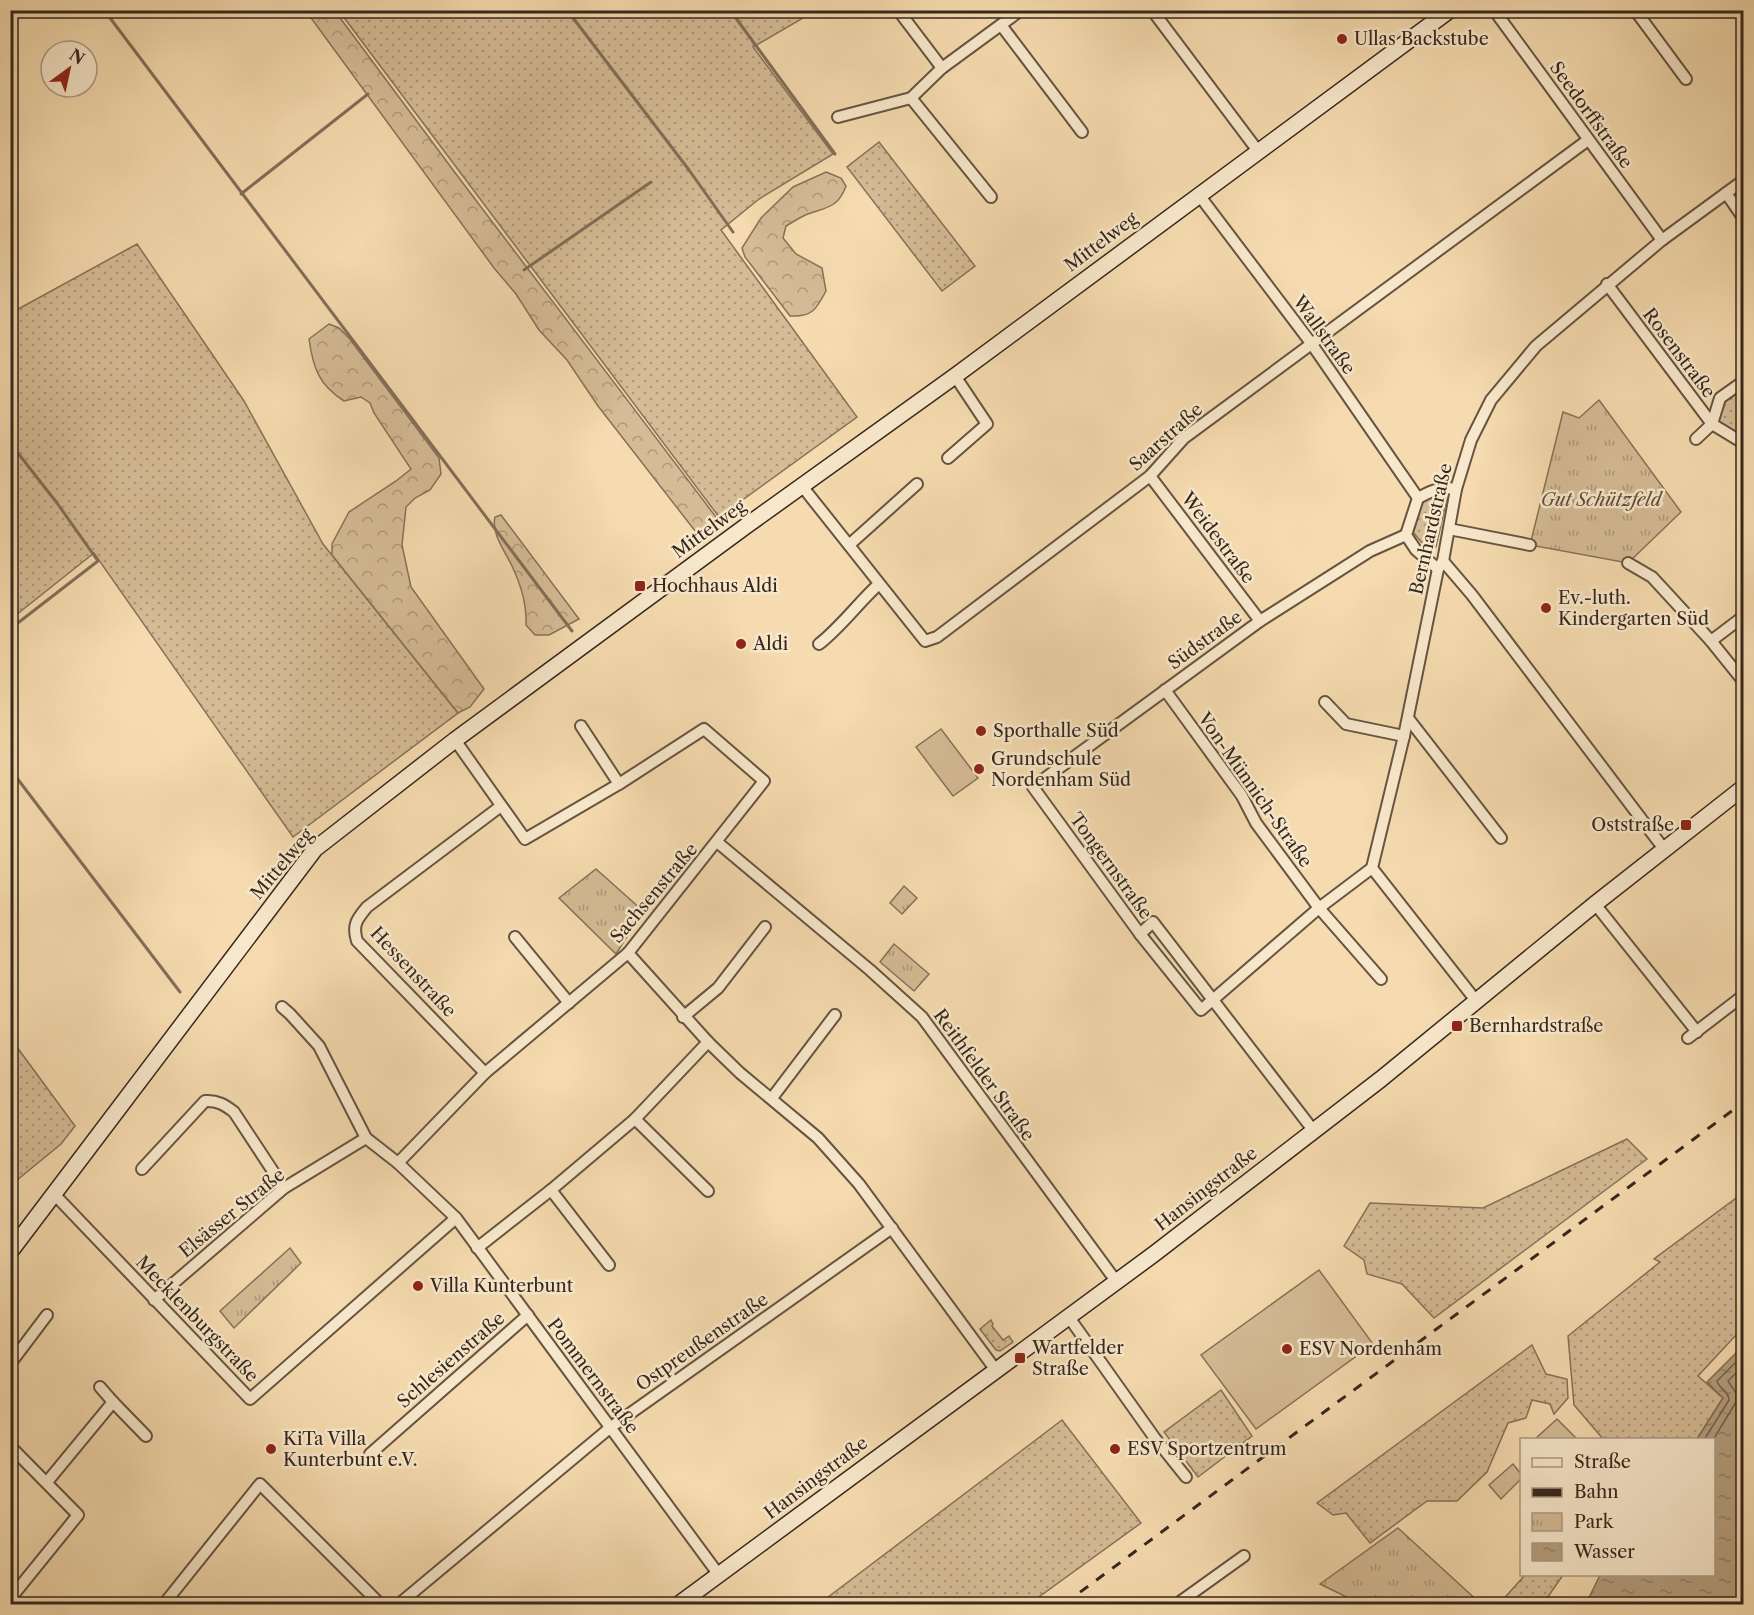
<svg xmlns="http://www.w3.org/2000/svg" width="1754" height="1615" font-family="'Libre Caslon Text',serif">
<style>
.grass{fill:url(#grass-dots);stroke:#86725a;stroke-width:1.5}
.forest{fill:url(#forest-crowns);stroke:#86725a;stroke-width:1.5}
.park{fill:url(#park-tufts);stroke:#86725a;stroke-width:1.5}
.garden{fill:#d5bc96;stroke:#86725a;stroke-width:1.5}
.water{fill:url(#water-ripples);stroke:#826e58;stroke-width:1.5}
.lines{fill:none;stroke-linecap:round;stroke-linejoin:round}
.shore{stroke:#75624e;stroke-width:1.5}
.stream{stroke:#826e58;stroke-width:3}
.street-casing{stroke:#665442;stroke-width:14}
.secondary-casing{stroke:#36271e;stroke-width:18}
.street{stroke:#f8e8cb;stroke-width:10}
.secondary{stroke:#f8e8cb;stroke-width:15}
.rail{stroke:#36271e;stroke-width:3;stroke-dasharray:10 10;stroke-linecap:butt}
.poi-dot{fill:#8f2418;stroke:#f8e8cb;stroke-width:2}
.labels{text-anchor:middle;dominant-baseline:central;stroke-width:5;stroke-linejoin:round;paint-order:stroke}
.poi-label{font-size:18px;fill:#36271e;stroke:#f8e8cb;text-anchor:start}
.street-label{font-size:18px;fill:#36271e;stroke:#f8e8cb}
.park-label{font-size:18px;font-style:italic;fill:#5e4c3c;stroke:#f8e8cb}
</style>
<defs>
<pattern id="grass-dots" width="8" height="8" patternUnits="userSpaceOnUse" patternTransform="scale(1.5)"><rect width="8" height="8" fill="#d5bc96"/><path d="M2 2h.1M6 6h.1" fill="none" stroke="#ae997a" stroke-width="1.8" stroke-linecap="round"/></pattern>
<pattern id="forest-crowns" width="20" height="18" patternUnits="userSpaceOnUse" patternTransform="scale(1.5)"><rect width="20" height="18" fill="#d5bc96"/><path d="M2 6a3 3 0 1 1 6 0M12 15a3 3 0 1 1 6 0" fill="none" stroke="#ae997a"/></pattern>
<pattern id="park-tufts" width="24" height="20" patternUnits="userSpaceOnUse" patternTransform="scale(1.5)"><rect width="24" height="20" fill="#d5bc96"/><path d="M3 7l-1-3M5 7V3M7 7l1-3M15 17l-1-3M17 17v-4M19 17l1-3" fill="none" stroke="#ae997a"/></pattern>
<pattern id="water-ripples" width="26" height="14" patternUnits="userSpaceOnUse" patternTransform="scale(1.5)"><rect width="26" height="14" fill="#b49e7e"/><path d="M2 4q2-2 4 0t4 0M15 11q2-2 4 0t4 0" fill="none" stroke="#938167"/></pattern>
</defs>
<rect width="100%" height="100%" fill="#f5dbaf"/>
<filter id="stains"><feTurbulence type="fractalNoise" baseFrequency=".00333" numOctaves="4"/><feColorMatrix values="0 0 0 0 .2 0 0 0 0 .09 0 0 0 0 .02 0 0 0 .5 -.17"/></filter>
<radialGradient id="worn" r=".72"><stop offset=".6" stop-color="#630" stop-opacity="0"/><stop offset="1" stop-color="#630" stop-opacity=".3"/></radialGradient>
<!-- grass -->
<g class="grass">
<polygon points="339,11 815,11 753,47 833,154 759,199 721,230 857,417 719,517"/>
<polygon points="879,142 975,266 942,291 847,167"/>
<polygon points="137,244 244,401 323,544 458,713 293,837 94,553 11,619 11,313"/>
<polygon points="1743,383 1743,431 1740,432 1726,429 1716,419 1722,398"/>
<polygon points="1441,494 1447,498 1436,547 1423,544 1413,532 1424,499"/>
<polygon points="11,1039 75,1126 61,1144 11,1185"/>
<polygon points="1627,1139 1647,1159 1434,1318 1402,1284 1367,1274 1364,1260 1344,1246 1370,1203 1483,1208"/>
<polygon points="1743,1193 1743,1341 1736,1335 1698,1376 1723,1398 1697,1439 1603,1439 1574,1405 1568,1336 1660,1262 1654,1259"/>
<polygon points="991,1320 993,1324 992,1326 1003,1340 1009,1336 1013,1342 1000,1351 996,1350 980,1329"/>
<polygon points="1532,1345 1546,1374 1567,1379 1568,1398 1554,1414 1550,1404 1532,1400 1526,1418 1508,1423 1487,1472 1457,1501 1427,1501 1370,1543 1346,1513 1333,1515 1317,1503"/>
<polygon points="1221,1390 1252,1436 1198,1477 1164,1432"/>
<polygon points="1062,1420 1141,1523 1029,1604 819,1604"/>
<polygon points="1525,1575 1563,1575 1543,1604 1499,1604"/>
</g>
<!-- forest -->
<g class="forest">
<polygon points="306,11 335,11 456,174 719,521 699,536 598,406 567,360 539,330 516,294 494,268"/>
<path d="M826 172 841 178 846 186C838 208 827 207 808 214 800 217 793 222 786 226L783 238 796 254 822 268 826 291C816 310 812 317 790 316L745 257 742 248 761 218 793 187Z"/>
<path d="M329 324 339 328 349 338 439 458 441 474 430 490 415 498 406 507 402 545 411 587 484 689 470 707 458 713 332 555V544L349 512 396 481 411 469 374 413 370 403 361 397 344 401C319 385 313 368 309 339Z"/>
<path d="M501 515 579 619 549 635H535L526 625C527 604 521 585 512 566 505 551 491 534 495 517Z"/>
</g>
<!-- park -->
<g class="park">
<polygon points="1599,400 1681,512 1628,563 1530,545 1563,412 1579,418"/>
<polygon points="596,869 643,911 616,954 559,898"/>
<polygon points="904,886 917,898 902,914 890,903"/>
<polygon points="894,944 929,974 914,991 880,962"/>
<polygon points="290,1248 301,1263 234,1328 220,1311"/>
<polygon points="1398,1528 1481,1604 1355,1604 1349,1598 1320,1584"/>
</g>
<!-- garden -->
<g class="garden">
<polygon points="941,729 978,778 953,796 916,747"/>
<polygon points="1319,1270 1373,1344 1256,1429 1201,1355"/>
<polygon points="1557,1419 1577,1439 1535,1439"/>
<polygon points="1513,1464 1521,1474 1521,1479 1501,1499 1489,1485"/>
</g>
<!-- water -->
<polygon class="water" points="1743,1346 1743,1604 1586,1604 1600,1575 1714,1574 1714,1440 1697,1439 1723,1398 1707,1382"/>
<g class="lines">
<!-- shore -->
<g class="shore">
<path d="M1704 1440 1729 1400C1729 1391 1719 1389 1717 1381L1744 1354"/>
<polyline points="1713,1440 1736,1402 1736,1393 1728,1381 1744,1365"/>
</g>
<!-- stream -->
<g class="stream">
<polyline points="104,10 572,631"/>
<polyline points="567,10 689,170 733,232"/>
<polyline points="730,10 835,154"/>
<polyline points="241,194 368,94"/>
<polyline points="524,270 651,182"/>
<polyline points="10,443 57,503 98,561 10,629"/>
<polyline points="10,769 180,992"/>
</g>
<!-- street casing -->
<g class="street-casing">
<g id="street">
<polyline points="898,10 942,68"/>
<polyline points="1152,10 1258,151"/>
<polyline points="1494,10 1662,240"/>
<polyline points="1635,10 1686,79"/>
<polyline points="1001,25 1082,132"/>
<polyline points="911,98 991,197"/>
<polyline points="838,117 911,98 942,68 1021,10"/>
<polyline points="1726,193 1744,219"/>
<polyline points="1199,195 1311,343 1418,498"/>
<polyline points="1607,284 1712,424 1696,439"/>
<polyline points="1744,381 1720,398 1712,424 1740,441 1744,438"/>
<polyline points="948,458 987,424 955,376"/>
<polyline points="1150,476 1260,621"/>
<polyline points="802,486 925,641 937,637 1150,476 1184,438 1588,140"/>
<polyline points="1449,529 1530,545"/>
<polyline points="849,545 917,484"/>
<polyline points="1443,561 1472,595 1664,849"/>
<polyline points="1628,563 1652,577 1711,641 1744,682"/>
<path d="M1438 569 1416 550 1406 535 1418 498C1431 491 1440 486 1456 489"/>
<polyline points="1711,641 1744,616"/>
<path d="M819 644C841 627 858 603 879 584"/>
<polyline points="1165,690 1242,796 1256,823 1319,908 1381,979"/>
<polyline points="1325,702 1346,724 1404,736"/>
<polyline points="1408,718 1501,838"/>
<polyline points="581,726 619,784"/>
<polyline points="717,842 870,970 922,1017 1116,1281"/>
<polyline points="1372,868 1319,908 1201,1010 1140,934 1033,787 1260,621 1370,551 1406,535"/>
<polyline points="1595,904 1697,1032"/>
<polyline points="1140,934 1153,922 1313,1130"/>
<polyline points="515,937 569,1003"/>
<polyline points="628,953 708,1042 740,1073 818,1138 859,1184 995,1369"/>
<polyline points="1477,1002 1372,868 1404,736 1438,569 1443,561 1456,489 1471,440 1491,400 1536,346 1662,240 1744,180"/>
<polyline points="282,1007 290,1014 319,1046 366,1138 398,1163 456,1218 719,1575"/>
<polyline points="683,1017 718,988 765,927"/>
<polyline points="1688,1038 1744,995"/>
<path d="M485 1073 357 941C352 925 357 919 367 907L501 806"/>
<polyline points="772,1098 835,1015"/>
<polyline points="635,1119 708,1191"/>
<polyline points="398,1163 485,1073 628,953 764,781 704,729 619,784 525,839 455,740"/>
<path d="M142 1169 205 1101C217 1100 225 1105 234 1112L284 1188"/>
<polyline points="551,1190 609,1265"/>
<polyline points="54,1194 250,1399 456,1218"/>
<polyline points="477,1248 551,1190 635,1119 708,1042"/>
<polyline points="154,1300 284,1188 366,1138"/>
<polyline points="1068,1316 1154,1437 1186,1477"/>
<polyline points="10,1364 47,1315"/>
<polyline points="100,1387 113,1402"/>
<polyline points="10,1446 78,1515 10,1599"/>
<polyline points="370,1454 528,1315"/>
<polyline points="47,1482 113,1402 146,1436"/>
<polyline points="164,1604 260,1484 380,1604"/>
<polyline points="399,1604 611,1427 892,1228"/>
<polyline points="1177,1604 1244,1556"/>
</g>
</g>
<!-- secondary casing -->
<g class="secondary-casing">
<g id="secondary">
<polyline points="10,1252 315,849 455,740 746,526 955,376 1450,10"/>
<polyline points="679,1604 1154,1254 1381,1079 1595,904 1744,787"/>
</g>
</g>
<!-- street -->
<use href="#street" class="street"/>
<!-- secondary -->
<use href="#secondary" class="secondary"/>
<!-- rail -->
<polyline class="rail" points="1064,1604 1744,1102"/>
</g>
<!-- markers -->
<g class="poi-dot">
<circle cx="1342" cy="39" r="6"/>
<rect x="634" y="580" width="12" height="12" rx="3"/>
<circle cx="1546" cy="608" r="6"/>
<circle cx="741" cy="644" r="6"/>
<circle cx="981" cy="731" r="6"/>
<circle cx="979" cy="769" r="6"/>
<rect x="1680" y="819" width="12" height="12" rx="3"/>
<rect x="1451" y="1020" width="12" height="12" rx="3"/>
<circle cx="418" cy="1286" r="6"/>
<circle cx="1287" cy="1349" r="6"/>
<rect x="1014" y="1352" width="12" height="12" rx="3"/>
<circle cx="271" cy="1449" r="6"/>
<circle cx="1115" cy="1449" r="6"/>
</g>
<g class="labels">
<!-- poi labels -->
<g class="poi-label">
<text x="1354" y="39">Ullas Backstube</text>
<text x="652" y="586">Hochhaus Aldi</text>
<text x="1558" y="598">Ev.-luth.<tspan x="1558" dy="21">Kindergarten Süd</tspan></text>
<text x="753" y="644">Aldi</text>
<text x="993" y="731">Sporthalle Süd</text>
<text x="991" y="759">Grundschule<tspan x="991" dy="21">Nordenham Süd</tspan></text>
<text x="1674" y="825" text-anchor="end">Oststraße</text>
<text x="1469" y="1026">Bernhardstraße</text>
<text x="430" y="1286">Villa Kunterbunt</text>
<text x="1032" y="1348">Wartfelder<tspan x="1032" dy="21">Straße</tspan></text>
<text x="1299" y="1349">ESV Nordenham</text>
<text x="283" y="1439">KiTa Villa<tspan x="283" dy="21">Kunterbunt e.V.</tspan></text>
<text x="1127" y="1449">ESV Sportzentrum</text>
</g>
<!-- street labels -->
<g class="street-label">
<text transform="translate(1591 115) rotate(54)">Seedorffstraße</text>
<text transform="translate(1101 242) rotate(-37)">Mittelweg</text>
<text transform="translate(1324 335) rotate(54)">Wallstraße</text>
<text transform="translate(1679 353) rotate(53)">Rosenstraße</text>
<text transform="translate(1166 437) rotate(-42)">Saarstraße</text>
<text transform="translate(709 529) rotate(-36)">Mittelweg</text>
<text transform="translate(1431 529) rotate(-77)">Bernhardstraße</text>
<text transform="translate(1218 538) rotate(53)">Weidestraße</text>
<text transform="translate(1205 640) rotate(-36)">Südstraße</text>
<text transform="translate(1255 790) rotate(55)">Von-Münnich-Straße</text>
<text transform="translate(282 864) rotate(-50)">Mittelweg</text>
<text transform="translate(1111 866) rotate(54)">Tongernstraße</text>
<text transform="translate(654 893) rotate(-50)">Sachsenstraße</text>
<text transform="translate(413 972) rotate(47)">Hessenstraße</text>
<text transform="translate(984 1075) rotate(54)">Reithfelder Straße</text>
<text transform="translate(1206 1189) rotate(-38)">Hansingstraße</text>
<text transform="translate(232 1213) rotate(-39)">Elsässer Straße</text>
<text transform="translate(197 1319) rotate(46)">Mecklenburgstraße</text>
<text transform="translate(702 1342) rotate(-35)">Ostpreußenstraße</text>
<text transform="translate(451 1360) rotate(-41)">Schlesienstraße</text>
<text transform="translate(593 1376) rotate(53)">Pommernstraße</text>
<text transform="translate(816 1478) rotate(-37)">Hansingstraße</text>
</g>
<!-- park labels -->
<g class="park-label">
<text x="1601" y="500">Gut Schützfeld</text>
</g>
</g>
<!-- margin -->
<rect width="1754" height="1615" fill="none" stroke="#f5dbaf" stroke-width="36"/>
<rect x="12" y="12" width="1730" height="1591" fill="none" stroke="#36271e" stroke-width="3"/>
<rect x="18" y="18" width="1718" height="1579" fill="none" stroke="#36271e" stroke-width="1.5"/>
<!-- legend -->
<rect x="1520" y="1438" width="195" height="138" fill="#f8e8cb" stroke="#aa9b86" stroke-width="1.5"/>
<rect x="1532" y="1458" width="30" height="9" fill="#f8e8cb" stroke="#aa9b86" stroke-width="1.5"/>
<text x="1574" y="1468" font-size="18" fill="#36271e">Straße</text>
<rect x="1532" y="1488" width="30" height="9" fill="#36271e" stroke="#aa9b86" stroke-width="1.5"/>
<text x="1574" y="1498" font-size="18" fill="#36271e">Bahn</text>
<rect x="1532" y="1513" width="30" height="18" fill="url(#park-tufts)" stroke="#aa9b86" stroke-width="1.5"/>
<text x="1574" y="1528" font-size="18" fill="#36271e">Park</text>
<rect x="1532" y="1543" width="30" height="18" fill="url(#water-ripples)" stroke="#aa9b86" stroke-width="1.5"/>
<text x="1574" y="1558" font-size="18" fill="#36271e">Wasser</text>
<!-- north arrow -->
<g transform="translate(69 69) rotate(33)"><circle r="28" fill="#f8e8cb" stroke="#aa9b86" stroke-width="1.5"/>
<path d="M0-4.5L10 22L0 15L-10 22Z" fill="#8f2418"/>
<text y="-9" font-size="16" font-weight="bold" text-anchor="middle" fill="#36271e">N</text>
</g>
<rect width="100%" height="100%" filter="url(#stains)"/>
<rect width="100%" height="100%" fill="url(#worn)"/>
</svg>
